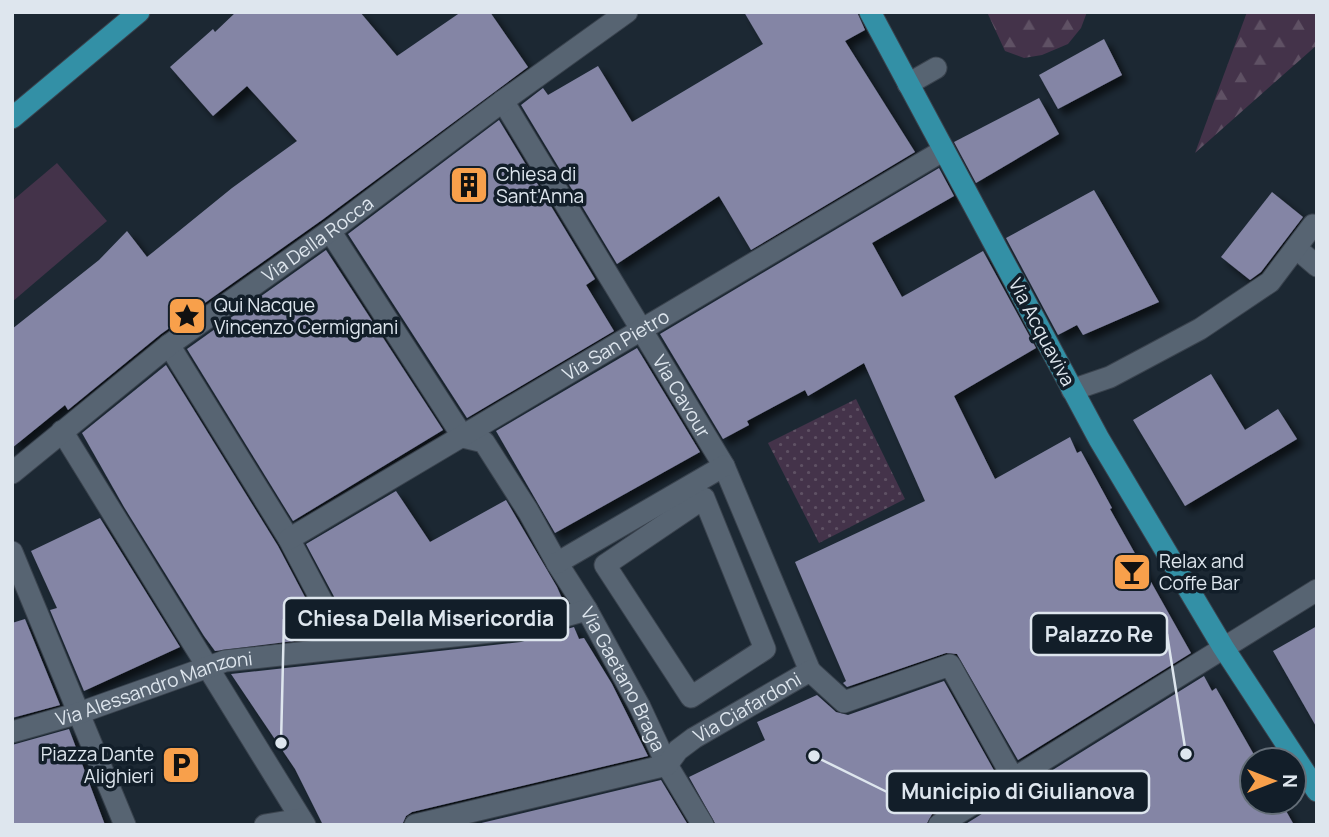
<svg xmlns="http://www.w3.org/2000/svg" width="1329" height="837" font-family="Manrope,sans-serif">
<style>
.green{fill:#44334a}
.forest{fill:url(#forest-firs)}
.garden{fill:url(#garden-dots)}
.building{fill:#8485a5;filter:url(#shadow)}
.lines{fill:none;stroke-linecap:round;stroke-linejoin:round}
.minor-casing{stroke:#3a434e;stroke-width:23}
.major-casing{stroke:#3a434e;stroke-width:23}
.minor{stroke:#576472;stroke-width:21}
.major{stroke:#3390a6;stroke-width:21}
.labels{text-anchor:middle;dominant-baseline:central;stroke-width:7;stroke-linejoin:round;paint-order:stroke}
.poi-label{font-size:19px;fill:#dee6ee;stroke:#121e29;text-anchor:start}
.street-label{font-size:19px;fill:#dee6ee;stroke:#121e29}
.leader{fill:none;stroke:#dee6ee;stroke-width:2.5}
.callout-dot{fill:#dee6ee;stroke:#121e29;stroke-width:2.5}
.callout{fill:#121e29;stroke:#dee6ee;stroke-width:2.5}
.callout-label{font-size:21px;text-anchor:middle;font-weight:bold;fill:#dee6ee}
</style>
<defs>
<pattern id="forest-firs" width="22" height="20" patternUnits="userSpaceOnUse" patternTransform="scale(1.75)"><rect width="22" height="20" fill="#44334a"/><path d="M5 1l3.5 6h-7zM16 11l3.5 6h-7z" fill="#5f5164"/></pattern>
<pattern id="garden-dots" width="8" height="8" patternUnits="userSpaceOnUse" patternTransform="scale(1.75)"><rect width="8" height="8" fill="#44334a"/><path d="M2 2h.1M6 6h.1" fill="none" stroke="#5f5164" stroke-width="1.8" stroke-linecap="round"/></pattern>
<filter id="shadow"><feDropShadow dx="6" dy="6" stdDeviation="3.5" flood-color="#0009"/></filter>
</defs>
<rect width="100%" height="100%" fill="#1c2833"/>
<!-- green -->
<polygon class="green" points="57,163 107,221 12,302 12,201"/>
<!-- forest -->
<g class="forest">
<polygon points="987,12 1087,12 1081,28 1068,44 1042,55 1024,58 1005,51"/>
<polygon points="1247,12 1317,12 1317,45 1195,153"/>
</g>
<!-- garden -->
<polygon class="garden" points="856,399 905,499 819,543 768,443"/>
<!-- building -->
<g class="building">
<polygon points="236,12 360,12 397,56 461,12 490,12 528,67 322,220 161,334 68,410 65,405 12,448 12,329 99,260 127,231 147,257 232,188 297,141 247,86 213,116 170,67 213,29 215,32"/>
<polygon points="744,12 857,12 865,30 845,41 915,152 751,250 719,196 617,264 521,105 543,88 548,95 598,66 632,122 763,44"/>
<polygon points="1104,39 1122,75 1058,109 1039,75"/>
<polygon points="1039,98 1059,134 976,183 954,142"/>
<polygon points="499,120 595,279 586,285 614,331 467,418 348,234"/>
<polygon points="939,168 954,196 872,243 902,297 983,251 1036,348 954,396 995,479 1070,437 1077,453 1081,451 1112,508 1110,509 1191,653 1018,760 957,654 946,653 847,687 843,683 846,681 795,562 925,501 864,363 808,396 805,390 747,421 749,425 723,439 660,334"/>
<polygon points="1094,190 1159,302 1083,335 1077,325 1058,335 1006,238"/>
<polygon points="1272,192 1303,217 1261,272 1250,280 1221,257"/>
<polygon points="326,250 443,430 293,521 187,349"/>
<polygon points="637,348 700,452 555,533 496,431"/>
<polygon points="166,365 278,546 326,637 215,651 204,636 124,507 82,433"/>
<polygon points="1211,374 1245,430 1278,409 1297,439 1185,506 1133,420"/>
<polygon points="396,491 430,542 506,500 557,587 564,603 517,616 354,634 306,544"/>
<polygon points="100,518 180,647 84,691 50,610 57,608 31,551"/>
<polygon points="25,619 60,705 12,718 12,623"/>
<polygon points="1317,626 1317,728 1273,651"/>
<polygon points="574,627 579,639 584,638 612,684 648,756 412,812 406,816 402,825 323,825 295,769 231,674 521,642"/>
<polygon points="1204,676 1212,691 1216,688 1257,760 1252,760 1252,802 1281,802 1294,825 964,825"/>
<polygon points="944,681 996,774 932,814 926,825 716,825 689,777 765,740 757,722 817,695 836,712 848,715"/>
<polygon points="69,729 105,825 12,825 12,745"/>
<polygon points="661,780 688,825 473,825"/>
</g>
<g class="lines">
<!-- minor casing -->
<g class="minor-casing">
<g id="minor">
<polyline points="908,84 936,68"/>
<path id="s1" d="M503 101 724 466 810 671"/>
<path id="s2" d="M330 231 463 437 484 442 528 511 557 563 587 610 640 707 667 765 703 825"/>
<polyline points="1296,248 1317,266"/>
<polyline points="169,345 289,539 346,647"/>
<polyline points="1072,390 1110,377 1200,329 1270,282 1313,225"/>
<polyline points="62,431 305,825"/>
<path id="s3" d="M12 473 169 345 330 231 503 101 627 12"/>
<polygon points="704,498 765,649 691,697 605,565"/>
<path id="s4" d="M289 539 944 150"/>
<polyline points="12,552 125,825"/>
<polyline points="557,563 724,466"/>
<path id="s5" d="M12 732 79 713 225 661 519 629 587 610"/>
<polyline points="265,825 301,819"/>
<path id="s6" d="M415 825 667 765 678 750 694 738 810 671 844 702 950 665 1013 778"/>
<polyline points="939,825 1317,590"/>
</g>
</g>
<!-- major casing -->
<g class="major-casing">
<g id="major">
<polyline points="870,12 1099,439 1223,647 1317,791"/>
<polyline points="12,118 139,12"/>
</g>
</g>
<!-- minor -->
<use href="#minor" class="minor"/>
<!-- major -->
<use href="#major" class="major"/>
</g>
<!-- icons -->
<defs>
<g id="building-square" transform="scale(2.0125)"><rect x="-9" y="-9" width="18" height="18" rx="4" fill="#f8a04b" stroke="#121e29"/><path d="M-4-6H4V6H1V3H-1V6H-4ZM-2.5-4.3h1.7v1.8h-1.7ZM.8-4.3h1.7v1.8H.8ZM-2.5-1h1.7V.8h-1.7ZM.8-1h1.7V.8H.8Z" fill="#111"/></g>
<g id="sight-square" transform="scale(2.0125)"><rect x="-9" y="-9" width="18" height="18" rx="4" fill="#f8a04b" stroke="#121e29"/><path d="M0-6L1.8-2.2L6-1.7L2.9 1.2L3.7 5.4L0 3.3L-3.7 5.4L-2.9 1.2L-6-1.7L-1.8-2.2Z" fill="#111"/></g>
<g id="bar-square" transform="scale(2.0125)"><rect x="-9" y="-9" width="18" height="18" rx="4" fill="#f8a04b" stroke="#121e29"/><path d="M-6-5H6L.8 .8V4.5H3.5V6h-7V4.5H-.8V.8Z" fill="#111"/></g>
<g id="parking-square" transform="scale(2.0125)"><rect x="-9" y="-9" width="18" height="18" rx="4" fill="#f8a04b" stroke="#121e29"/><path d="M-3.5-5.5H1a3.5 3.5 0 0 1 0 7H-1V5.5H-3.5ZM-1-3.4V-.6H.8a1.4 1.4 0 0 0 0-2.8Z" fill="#111"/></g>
</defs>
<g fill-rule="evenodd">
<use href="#building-square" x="469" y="185"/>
<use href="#sight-square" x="187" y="316"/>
<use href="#bar-square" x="1132" y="572"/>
<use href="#parking-square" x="181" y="765"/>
</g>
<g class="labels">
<!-- poi labels -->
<g class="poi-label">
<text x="496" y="174">Chiesa di<tspan x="496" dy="22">Sant'Anna</tspan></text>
<text x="214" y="305">Qui Nacque<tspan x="214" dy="22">Vincenzo Cermignani</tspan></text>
<text x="1159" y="561">Relax and<tspan x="1159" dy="22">Coffe Bar</tspan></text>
<text x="154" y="754" text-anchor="end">Piazza Dante<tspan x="154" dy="22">Alighieri</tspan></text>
</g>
<!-- street labels -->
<g class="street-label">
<text stroke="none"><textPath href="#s3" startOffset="385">Via Della Rocca</textPath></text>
<text transform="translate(1042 332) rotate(62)">Via Acquaviva</text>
<text stroke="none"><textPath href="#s4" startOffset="380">Via San Pietro</textPath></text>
<text stroke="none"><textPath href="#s1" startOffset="345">Via Cavour</textPath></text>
<text stroke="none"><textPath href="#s2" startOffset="542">Via Gaetano Braga</textPath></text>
<text stroke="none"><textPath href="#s5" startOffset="149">Via Alessandro Manzoni</textPath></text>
<text stroke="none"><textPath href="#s6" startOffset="359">Via Ciafardoni</textPath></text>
</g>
</g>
<!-- callouts -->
<path class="leader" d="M281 743L284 619M1186 754L1167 634M814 756L887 792"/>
<g class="callout-dot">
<circle cx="281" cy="743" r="7"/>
<circle cx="1186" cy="754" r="7"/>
<circle cx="814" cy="756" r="7"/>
</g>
<g class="callout">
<rect x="284" y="598" width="284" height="42" rx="7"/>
<rect x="1031" y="613" width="136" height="42" rx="7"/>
<rect x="887" y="771" width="262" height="42" rx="7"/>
</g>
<g class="callout-label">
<text x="426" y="626">Chiesa Della Misericordia</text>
<text x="1099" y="642">Palazzo Re</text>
<text x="1018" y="799">Municipio di Giulianova</text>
</g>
<!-- border -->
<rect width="1329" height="837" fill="none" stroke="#dee6ee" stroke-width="28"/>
<!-- north arrow -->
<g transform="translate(1273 781) rotate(90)"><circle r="33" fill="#121e29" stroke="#646e78" stroke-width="2"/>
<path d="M0-5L12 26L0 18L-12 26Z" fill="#f8a04b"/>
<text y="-10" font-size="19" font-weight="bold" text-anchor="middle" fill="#dee6ee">N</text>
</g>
</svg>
